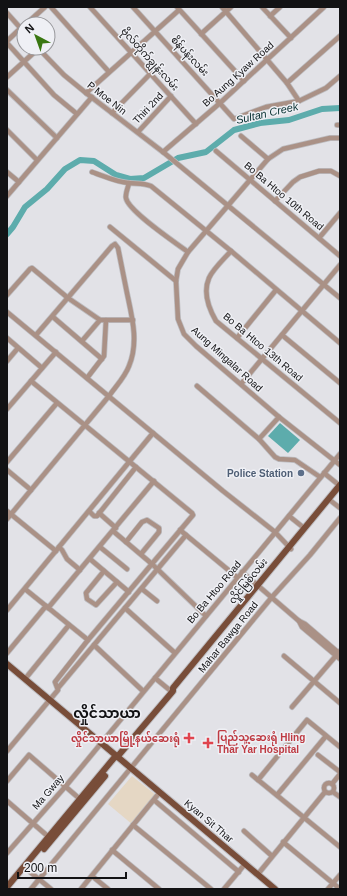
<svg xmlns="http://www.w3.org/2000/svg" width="347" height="896" font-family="Arial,'Noto Sans Myanmar',sans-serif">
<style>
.commercial{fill:#e5d7c4}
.water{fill:#5dacac}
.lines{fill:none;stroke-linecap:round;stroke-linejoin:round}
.river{stroke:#5dacac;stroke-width:6}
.minor-casing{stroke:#bdbdc1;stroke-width:6}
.major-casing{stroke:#bdbdc1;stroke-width:8}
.minor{stroke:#aa9186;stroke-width:4.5}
.major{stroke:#784d39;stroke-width:6}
.service-dot{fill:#5c6f8a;stroke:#eff0f5;stroke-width:1.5}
.health-dot{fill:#e0444e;stroke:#eff0f5;stroke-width:1.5}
.labels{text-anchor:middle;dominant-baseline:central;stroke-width:3;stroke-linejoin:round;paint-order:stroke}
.street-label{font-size:10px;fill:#121214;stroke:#eff0f5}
.service-label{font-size:10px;font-weight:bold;fill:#4e5e75;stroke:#eff0f5;text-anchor:end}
.health-label{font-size:10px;font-weight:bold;fill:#be3a42;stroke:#eff0f5;text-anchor:start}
.water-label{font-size:11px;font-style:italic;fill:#083031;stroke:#eff0f5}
.district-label{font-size:14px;font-weight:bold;fill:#121214;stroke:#eff0f5}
</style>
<rect width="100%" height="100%" fill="#e2e2e7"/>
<!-- commercial -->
<polygon class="commercial" points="132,776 157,796 133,825 108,804"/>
<!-- water -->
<polygon class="water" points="280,423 300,440 288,453 268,436"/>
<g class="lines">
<!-- river -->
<polyline class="river" points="7,234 13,227 25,207 47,189 65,169 80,160 94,161 116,175 130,179 144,178 178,158 206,152 234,130 260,123 289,120 322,109 340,108"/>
<!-- minor casing -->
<g class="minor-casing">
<g id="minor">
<polyline points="51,7 109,72"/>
<polyline points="90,7 196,124"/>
<polyline points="133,7 234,119 266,107 299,101 326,88 340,76"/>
<polyline points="177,7 244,81"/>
<polyline points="222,7 287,83 299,101"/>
<polyline points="262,7 291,38"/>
<polyline points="7,13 24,32"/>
<polyline points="270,16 280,7"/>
<polyline points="26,24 45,7"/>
<polyline points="201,34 231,7"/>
<polyline points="7,41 23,26"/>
<polyline points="7,43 54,95 77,114"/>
<polyline points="38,48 64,75 86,93 163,152 340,298"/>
<polyline points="7,77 39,48"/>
<polyline points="287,83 340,36"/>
<polyline points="7,90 57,138"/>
<polyline points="86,93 179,10"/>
<polyline points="112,113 151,73"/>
<polyline points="337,125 340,125"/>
<polyline points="7,130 37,160"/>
<polyline points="138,132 171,96"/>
<polyline points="241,136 268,159"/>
<polyline points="340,138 330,138 283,149 268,159 188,252 178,269 176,281 178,319 184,334 196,346 279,417 340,465"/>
<polyline points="216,151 340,256"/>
<polyline points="163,152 220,103 324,7"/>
<polyline points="7,172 19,182"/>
<path d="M92 172C104 176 116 182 129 183 137 184 143 183 151 186L231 251 340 343"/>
<path d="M129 183C128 188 125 194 126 198 128 211 176 243 188 252"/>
<polyline points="7,196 92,97"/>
<polyline points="275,201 293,182 300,177 319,171 331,171 340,176"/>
<polyline points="110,227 176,281"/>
<polyline points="319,238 340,213"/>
<path d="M231 251C224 259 213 269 209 278 203 292 209 309 216 321L340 423"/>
<polyline points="7,295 30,269 32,268 68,298 100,320 133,320"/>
<polyline points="7,312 223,491 275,532 291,549"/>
<polyline points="53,317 102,359"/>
<polyline points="282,335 340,383"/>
<polyline points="7,338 42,368"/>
<polyline points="237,338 276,290"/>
<polyline points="82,341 100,320"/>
<polyline points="7,361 18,348"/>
<polyline points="87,378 104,356 106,320"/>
<polyline points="241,384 340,265"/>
<polyline points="197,386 259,439 279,417"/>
<polyline points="7,409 56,352"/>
<polyline points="259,439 275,457 279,459 295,460 320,477"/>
<polyline points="7,462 57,403"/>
<polyline points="7,470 31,490"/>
<polyline points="324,473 340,486"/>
<polyline points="331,501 340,508"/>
<polyline points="7,511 56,551"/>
<polyline points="89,511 94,516 97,516 136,467"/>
<polyline points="99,513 116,528"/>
<polyline points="289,516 304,528"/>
<path d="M7 519 109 396C116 386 125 377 129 366 139 342 132 317 127 293 124 278 121 263 118 248L115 244 112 246 36 335"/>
<polyline points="180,530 238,578"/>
<polyline points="113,531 152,564 206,616"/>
<polyline points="126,542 142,522 147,520 159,528 159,532 141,554"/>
<polyline points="59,547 62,550 67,559 80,570"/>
<polyline points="100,547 127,569"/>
<polyline points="90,559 129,592"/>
<polyline points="104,571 86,593 87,599 96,605 117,582"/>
<polyline points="242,572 299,621 305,624 340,654"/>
<polyline points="25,589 88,640"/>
<polyline points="142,589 157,601"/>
<polyline points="48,608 154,481"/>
<polyline points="125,608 175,653"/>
<polyline points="7,610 153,433"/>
<polyline points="299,621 302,627 340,659"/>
<polyline points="94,645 143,691"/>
<polyline points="7,653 46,606"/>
<polyline points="284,656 340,703"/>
<polyline points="155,678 172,692"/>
<polyline points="25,679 69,625"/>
<polyline points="58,688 186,535"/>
<polyline points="292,707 340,651"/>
<polyline points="7,751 58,690 55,682 88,640 193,515 192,513 31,381"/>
<polyline points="318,755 340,772"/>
<polyline points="252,775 340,847"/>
<polyline points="258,780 307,720 340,747"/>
<polyline points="7,781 29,755 81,800"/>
<circle cx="329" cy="788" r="5"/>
<polyline points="332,784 340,774"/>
<polyline points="333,792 340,797"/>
<polyline points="277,795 326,736"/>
<polyline points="154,800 239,872"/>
<polyline points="7,801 51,839"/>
<polyline points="133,825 211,889"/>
<polyline points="244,831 272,856"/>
<polyline points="283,842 340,889"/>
<polyline points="112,850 159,889"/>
<polyline points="7,853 65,787 340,454"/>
<polyline points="24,867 51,889"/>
<polyline points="258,874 325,792"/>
<polyline points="92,876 108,889"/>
<polyline points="31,889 272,597 310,555 340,518"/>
<polyline points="81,889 160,792"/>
<polyline points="224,889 245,864"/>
<polyline points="328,889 340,875"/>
</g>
</g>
<!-- major casing -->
<g class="major-casing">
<g id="major">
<polyline points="7,664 275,889"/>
<polyline points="44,849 105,776"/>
<polyline points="7,887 114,758 118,756 173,691 173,688 340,485"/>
</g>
</g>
<!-- minor -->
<use href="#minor" class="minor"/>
<!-- major -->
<use href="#major" class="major"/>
</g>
<!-- markers -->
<circle class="service-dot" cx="301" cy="473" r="4"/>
<g class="health-dot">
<path d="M187 732h4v4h4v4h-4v4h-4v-4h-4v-4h4z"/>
<path d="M206 737h4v4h4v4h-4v4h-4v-4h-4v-4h4z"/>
</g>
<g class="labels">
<!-- street labels -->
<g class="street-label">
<text transform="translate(190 56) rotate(47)">စိန်ပန်းလမ်း</text>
<text transform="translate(150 59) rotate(48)">ဗိုလ်တိုက်ချွန်းလမ်း</text>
<text transform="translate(238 74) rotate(-42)">Bo Aung Kyaw Road</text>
<text transform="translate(107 98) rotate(38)">P Moe Nin</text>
<text transform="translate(148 108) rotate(-47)">Thiri 2nd</text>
<text transform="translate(284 196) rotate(40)">Bo Ba Htoo 10th Road</text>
<text transform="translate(263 347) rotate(40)">Bo Ba Htoo 13th Road</text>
<text transform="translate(227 359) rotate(42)">Aung Mingalar Road</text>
<text transform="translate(248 581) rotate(-51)">လှိုင်မြစ်လမ်း</text>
<text transform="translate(214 592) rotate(-50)">Bo Ba Htoo Road</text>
<text transform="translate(228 637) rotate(-51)">Mahar Bawga Road</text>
<text transform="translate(48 792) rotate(-49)">Ma Gway</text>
<text transform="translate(209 821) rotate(40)">Kyan Sit Thar</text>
</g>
<!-- service labels -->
<g class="service-label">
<text x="293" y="473">Police Station</text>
</g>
<!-- health labels -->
<g class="health-label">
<text x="217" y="737">ပြည်သူ့ဆေးရုံ Hling<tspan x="217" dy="12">Thar Yar Hospital</tspan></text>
<text x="180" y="738" text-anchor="end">လှိုင်သာယာမြို့နယ်ဆေးရုံ</text>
</g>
<!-- water labels -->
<g class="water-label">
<text transform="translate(267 113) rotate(-13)">Sultan Creek</text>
</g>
<!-- district labels -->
<g class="district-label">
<text x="107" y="713">လှိုင်သာယာ</text>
</g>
</g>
<!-- border -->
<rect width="347" height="896" fill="none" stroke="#121214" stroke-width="16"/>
<!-- north arrow -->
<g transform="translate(36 36) rotate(319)"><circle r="19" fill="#eff0f5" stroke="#97979b"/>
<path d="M0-3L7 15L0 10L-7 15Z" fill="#397711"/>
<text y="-6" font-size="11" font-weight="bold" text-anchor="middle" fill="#121214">N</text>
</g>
<!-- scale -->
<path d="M18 872v6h108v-6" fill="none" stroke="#121214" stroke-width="2"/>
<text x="24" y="872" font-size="12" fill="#121214" stroke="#eff0f5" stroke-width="3" paint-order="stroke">200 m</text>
</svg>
